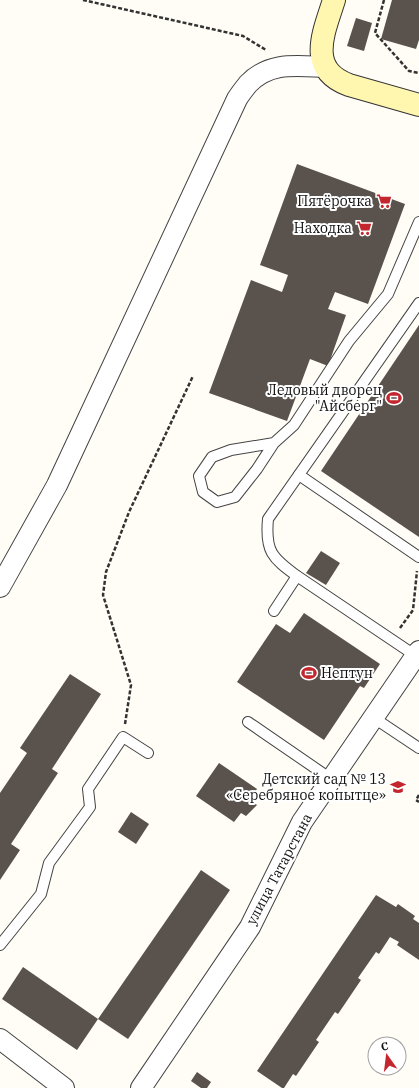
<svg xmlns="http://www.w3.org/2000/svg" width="419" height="1088" font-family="'IBM Plex Serif',serif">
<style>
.building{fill:#5a524d}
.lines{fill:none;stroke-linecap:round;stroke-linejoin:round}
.lane-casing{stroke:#444;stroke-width:12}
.street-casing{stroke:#444;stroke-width:22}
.secondary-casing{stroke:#333;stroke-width:24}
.path{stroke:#333;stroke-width:2.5;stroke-dasharray:4 2;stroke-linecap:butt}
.lane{stroke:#fff;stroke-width:10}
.street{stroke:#fff;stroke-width:20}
.secondary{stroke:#fff6b0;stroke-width:22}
.labels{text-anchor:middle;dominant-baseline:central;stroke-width:4;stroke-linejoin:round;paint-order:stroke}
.poi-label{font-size:14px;fill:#111;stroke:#fff;text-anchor:end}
.street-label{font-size:14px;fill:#111;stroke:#fff}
</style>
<rect width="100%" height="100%" fill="#fffdf5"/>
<!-- building -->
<g class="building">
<polygon points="392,0 419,0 419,40 416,49 381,39"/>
<polygon points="356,18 372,23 364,51 347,46"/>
<polygon points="297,164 405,204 368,304 335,292 328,309 346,315 328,366 310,359 287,421 209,393 251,280 282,292 288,275 260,265"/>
<polygon points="419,325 419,537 321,471"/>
<polygon points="321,551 340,563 326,585 306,573"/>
<polygon points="304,613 380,664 364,688 360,686 324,740 237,682 276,624 290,633"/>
<polygon points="70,674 101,694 52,769 58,773 11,844 20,850 0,880 0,793 27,753 20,748"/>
<polygon points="219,763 257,789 250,800 257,805 246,816 241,813 234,822 196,796"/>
<polygon points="131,812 149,824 136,844 118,832"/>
<polygon points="201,870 230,890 128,1039 98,1019"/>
<polygon points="376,895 396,907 398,904 415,916 413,919 419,923 419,960 397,945 399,942 390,937 379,954 376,952 358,978 361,980 338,1014 335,1012 316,1040 319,1042 296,1076 293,1074 284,1088 282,1088 257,1071"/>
<polygon points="23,967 98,1019 77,1050 2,999"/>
<polygon points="197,1072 211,1082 207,1088 201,1088 191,1081"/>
</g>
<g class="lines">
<!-- lane casing -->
<g class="lane-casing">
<g id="lane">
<polyline points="274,443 231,450 212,457 199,476 203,492 217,502 235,497 257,469 274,443 294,425 349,341 388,294 419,222"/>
<polyline points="299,475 419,557"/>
<path d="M297 576C272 558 265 551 268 519L419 303"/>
<polyline points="274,611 297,576 416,656"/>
<polyline points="374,718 419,748"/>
<polyline points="248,722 331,779"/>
<polyline points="0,945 41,894 49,863 90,807 88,789 123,737 148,753"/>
</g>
</g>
<!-- street casing -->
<g class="street-casing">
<g id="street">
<path d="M0 587 57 485 237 99C240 94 244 89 248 84 270 61 297 66 325 67"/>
<polyline points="0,1039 64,1088"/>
<polyline points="141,1088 250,927 302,822 419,651"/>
</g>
</g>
<!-- secondary casing -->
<g class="secondary-casing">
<path id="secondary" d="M334 0C324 32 306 69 349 85L419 105"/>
</g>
<!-- path -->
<g class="path">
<polyline points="83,0 243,36 266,50"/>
<polyline points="384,0 375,33 409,71 419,73"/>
<polyline points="400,628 413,610 417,571"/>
<polyline points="125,724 131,685 103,595 106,572 129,512 193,376"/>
<polyline points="419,795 416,800 419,802"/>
</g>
<!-- lane -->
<use href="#lane" class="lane"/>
<!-- street -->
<use href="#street" class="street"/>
<!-- secondary -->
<use href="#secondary" class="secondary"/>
</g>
<!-- icons -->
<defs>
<g id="supermarket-bare" transform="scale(1.2)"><path d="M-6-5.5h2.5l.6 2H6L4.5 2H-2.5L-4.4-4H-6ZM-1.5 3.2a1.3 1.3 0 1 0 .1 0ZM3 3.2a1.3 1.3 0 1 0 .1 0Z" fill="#c4262e" stroke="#fff" stroke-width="2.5" paint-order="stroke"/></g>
<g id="stadium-bare" transform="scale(1.2)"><path d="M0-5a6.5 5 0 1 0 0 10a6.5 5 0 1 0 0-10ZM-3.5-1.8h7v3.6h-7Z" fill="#c4262e" stroke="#fff" stroke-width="2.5" paint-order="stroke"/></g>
<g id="school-bare" transform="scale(1.2)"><path d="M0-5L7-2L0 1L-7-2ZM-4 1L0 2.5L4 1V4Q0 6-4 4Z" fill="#c4262e" stroke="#fff" stroke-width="2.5" paint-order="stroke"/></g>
</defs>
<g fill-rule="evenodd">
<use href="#supermarket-bare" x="384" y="201"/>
<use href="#supermarket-bare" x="364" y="228"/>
<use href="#stadium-bare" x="394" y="398"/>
<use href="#stadium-bare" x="309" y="673"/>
<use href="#school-bare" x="398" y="787"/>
</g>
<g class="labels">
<!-- poi labels -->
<g class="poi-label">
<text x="372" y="201">Пятёрочка</text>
<text x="352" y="228">Находка</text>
<text x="382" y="390">Ледовый дворец<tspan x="382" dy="16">"Айсберг"</tspan></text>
<text x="321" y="673" text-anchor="start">Нептун</text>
<text x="386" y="779">Детский сад № 13<tspan x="386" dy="16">«Серебряное копытце»</tspan></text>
</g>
<!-- street labels -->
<g class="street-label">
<text transform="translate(279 869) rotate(-62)">улица Татарстана</text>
</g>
</g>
<!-- north arrow -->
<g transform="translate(387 1056) rotate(346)"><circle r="19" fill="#ffffff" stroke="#a0a0a0"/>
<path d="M0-3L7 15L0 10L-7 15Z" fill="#c4262e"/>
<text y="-6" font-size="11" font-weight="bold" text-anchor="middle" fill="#111111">С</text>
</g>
</svg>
